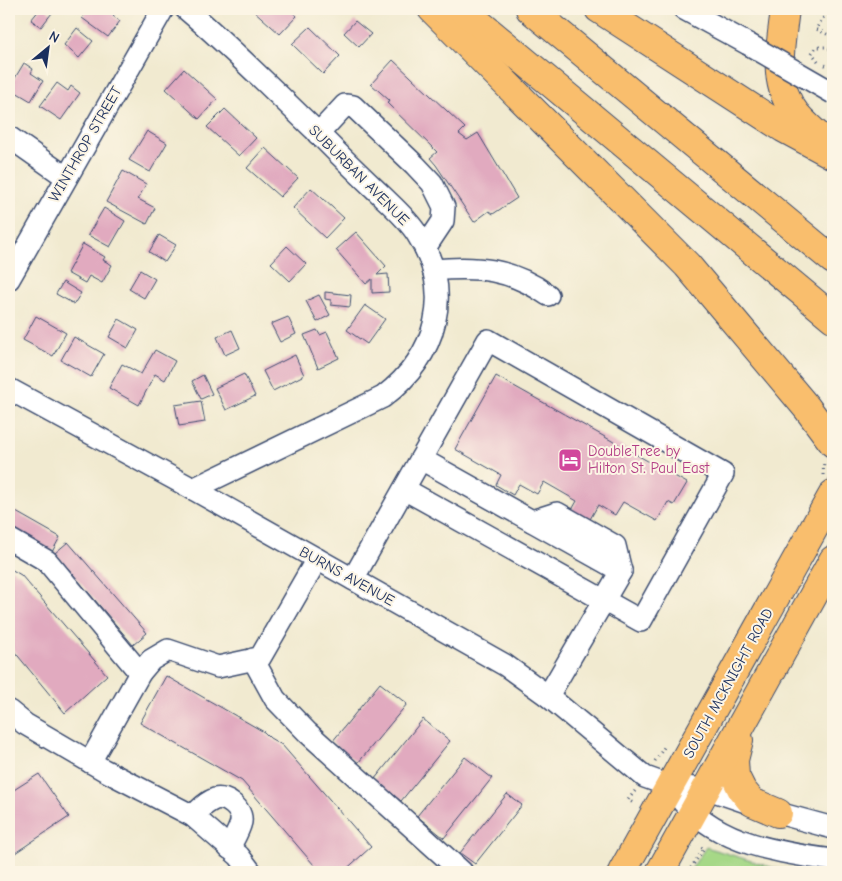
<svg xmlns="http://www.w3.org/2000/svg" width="842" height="881" font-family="'Comic Neue',sans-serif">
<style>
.green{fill:#a6d887;stroke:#608472}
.building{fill:#e1aabf}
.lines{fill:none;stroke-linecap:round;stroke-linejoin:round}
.minor-casing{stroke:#3b4b6f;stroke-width:24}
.major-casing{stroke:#3b4b6f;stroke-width:30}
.highway-casing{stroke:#3b4b6f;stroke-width:30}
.path{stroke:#3b4b6f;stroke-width:3;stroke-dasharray:1 4;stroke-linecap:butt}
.minor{stroke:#fff;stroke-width:21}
.major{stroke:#f9be6d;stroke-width:28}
.highway{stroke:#f9be6d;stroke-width:28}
.minor-bridge-casing{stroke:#3b4b6f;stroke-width:24;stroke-linecap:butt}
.minor-bridge{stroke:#fff;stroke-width:21}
.labels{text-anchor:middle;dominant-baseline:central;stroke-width:4;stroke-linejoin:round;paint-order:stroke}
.street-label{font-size:15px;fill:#1b2f5e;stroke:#fcf5e5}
.hotel-label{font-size:15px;fill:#b23c85;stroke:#fcf5e5;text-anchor:start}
</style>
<rect width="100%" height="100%" fill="#fcf5e5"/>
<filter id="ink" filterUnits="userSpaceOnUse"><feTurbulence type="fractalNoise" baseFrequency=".02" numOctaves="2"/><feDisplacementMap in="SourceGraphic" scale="10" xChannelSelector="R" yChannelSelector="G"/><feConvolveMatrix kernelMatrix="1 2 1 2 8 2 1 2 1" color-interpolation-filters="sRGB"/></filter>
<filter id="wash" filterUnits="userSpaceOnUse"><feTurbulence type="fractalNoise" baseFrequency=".0096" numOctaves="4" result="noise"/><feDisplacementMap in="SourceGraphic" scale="20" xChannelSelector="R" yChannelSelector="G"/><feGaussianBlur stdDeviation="1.12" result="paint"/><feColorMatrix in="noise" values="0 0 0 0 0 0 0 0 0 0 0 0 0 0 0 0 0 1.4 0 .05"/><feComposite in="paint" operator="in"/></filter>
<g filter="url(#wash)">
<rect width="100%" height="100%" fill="#f1ead0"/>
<!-- green -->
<polygon class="green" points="706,847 787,872 689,872"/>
<g id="blocks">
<!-- building -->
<g class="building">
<polygon points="40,9 46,9 52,13 41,27 31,20"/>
<polygon points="89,9 113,9 117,11 113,16 120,21 108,37 82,18"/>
<polygon points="252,9 289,9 297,16 280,34"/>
<polygon points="355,21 371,34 359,47 344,33"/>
<polygon points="310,27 340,56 323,74 292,44"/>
<polygon points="77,28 93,41 79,58 64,45"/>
<polygon points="393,60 465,128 459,134 467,140 478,133 517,198 493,214 489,211 474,222 436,165 430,158 437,152 387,103 389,100 371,84"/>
<polygon points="24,63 33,69 31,73 43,81 31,101 9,88"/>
<polygon points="184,69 217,99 199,119 166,89"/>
<polygon points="57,83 68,91 71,86 80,93 61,120 40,106"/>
<polygon points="225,109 256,138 239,156 207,127"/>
<polygon points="147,131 167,143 150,172 129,160"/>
<polygon points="265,148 298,178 280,197 247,168"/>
<polygon points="123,171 146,184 138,199 155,208 147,224 106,202"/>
<polygon points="311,188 344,218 325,238 293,208"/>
<polygon points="104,208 125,221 110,247 88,235"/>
<polygon points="356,232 386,266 377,275 388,274 389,292 372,293 372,279 366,284 336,250"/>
<polygon points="159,235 176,245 165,262 149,252"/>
<polygon points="83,244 105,257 103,260 112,265 102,283 89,276 85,283 67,273"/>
<polygon points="287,246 306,264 290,281 271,263"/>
<polygon points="140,270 155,279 144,298 129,289"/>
<polygon points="63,282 81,293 74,304 56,294"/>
<polygon points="325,292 351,295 350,307 331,305 331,300 325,299"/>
<polygon points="319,295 330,315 317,322 306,301"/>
<polygon points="365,305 385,319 367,344 347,330"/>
<polygon points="36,316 66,333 53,356 23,340"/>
<polygon points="288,317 296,334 280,342 271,324"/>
<polygon points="119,319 138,330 128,348 109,337"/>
<polygon points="232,330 240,348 225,355 217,337"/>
<polygon points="317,330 320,335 327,332 339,358 318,368 304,335"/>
<polygon points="74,337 104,354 91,377 61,360"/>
<polygon points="155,350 175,361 165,380 155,374 139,405 109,388 122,364 141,374"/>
<polygon points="295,355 304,375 273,391 263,371"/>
<polygon points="244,374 255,396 226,410 215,388"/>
<polygon points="203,375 212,394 201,399 192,381"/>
<polygon points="496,376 687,483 674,505 668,502 657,521 623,502 615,515 598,505 579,539 561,529 577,501 544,482 537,494 519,484 513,495 496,485 501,475 455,449"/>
<polygon points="201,401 205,422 179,426 175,405"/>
<polygon points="9,508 60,537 52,552 9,527"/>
<polygon points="68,542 147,633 133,645 55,553"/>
<polygon points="9,568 21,575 107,675 65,713 9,645"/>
<polygon points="166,676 264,732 270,738 282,745 371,847 343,872 320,872 242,781 140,723"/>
<polygon points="380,683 407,704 358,763 332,742"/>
<polygon points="423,719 450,741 401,801 374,780"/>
<polygon points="465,757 492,778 444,838 417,816"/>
<polygon points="39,774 69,817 9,857 9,793"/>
<polygon points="507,794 522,805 475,864 460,853"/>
</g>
</g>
</g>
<g filter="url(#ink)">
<use href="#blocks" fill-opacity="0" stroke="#3b4b6f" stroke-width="1"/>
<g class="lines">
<!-- minor casing -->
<g class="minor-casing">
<g id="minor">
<path d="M186 9C231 47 273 90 316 131 336 152 357 172 378 192 391 205 407 218 417 234 455 293 437 356 383 397L193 489"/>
<polyline points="684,9 748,44"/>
<polyline points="318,134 345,105 353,106 415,165 432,183 444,207 443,221 425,248"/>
<polyline points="9,137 66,177"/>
<path d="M433 270C477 266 510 268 548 295"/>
<polyline points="9,279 163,9"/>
<polyline points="9,389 193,489 505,665 548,696 645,777 670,786 708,789 778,813 833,828"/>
<polyline points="421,459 621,571 548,696"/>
<polyline points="532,521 557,513 615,546 621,571"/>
<polyline points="9,539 47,561 140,673"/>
<polyline points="353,579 488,340 723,474 641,621 404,489"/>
<polyline points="253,659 275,699 308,733 462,872"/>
<polyline points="9,711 25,724 104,770 193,816 239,856 251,872"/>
<polyline points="90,762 140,673 151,660 168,650 218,667 260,658 317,559"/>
<path d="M683 802C720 844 780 853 833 860"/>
<path d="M193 816C199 810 206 802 215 799 227 796 243 809 241 822 239 831 233 840 229 848"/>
</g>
</g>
<!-- major casing -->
<g class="major-casing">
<g id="major">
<path d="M785 9C781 45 771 83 796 114 807 127 821 138 833 149"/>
<polyline points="739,740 734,760 735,776 742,790 752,802 778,813"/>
<polyline points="622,872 833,494"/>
<polyline points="660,872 833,560"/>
</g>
</g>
<!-- highway casing -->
<g class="highway-casing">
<g id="highway">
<polyline points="432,9 687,265 807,408 833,443"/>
<polyline points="462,9 833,318"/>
<polyline points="530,9 833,260"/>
<polyline points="599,9 783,128 833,155"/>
</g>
</g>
<!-- path -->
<g class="path">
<polyline points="829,9 816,29 833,37"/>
<polyline points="818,61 812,53 816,47 826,47 833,50"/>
<polyline points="825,65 833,69"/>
<polyline points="823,475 824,461"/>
<polyline points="655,761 665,746"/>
<polyline points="635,791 628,800 635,804"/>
<polyline points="688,872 704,849 699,846"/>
</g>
<!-- minor -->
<use href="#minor" class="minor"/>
<!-- major -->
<use href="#major" class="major"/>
<!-- highway -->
<use href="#highway" class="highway"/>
<!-- minor-bridge casing -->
<g class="minor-bridge-casing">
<polyline id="minor-bridge" points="748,44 833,93"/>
</g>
<!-- minor-bridge -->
<use href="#minor-bridge" class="minor-bridge"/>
</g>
</g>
<!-- icons -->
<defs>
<g id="hotel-square" transform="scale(1.25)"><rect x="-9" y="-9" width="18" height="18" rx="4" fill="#d1479c" stroke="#fcf5e5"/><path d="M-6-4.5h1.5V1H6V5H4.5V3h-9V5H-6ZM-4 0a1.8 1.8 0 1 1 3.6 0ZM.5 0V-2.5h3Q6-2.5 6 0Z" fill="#fff"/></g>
</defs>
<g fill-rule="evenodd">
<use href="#hotel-square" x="570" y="460"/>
</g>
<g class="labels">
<!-- street labels -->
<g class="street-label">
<text transform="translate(85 144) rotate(-60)">WINTHROP STREET</text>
<text transform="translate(359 175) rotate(45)">SUBURBAN AVENUE</text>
<text transform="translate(347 576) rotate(29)">BURNS AVENUE</text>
<text transform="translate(728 683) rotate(-61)">SOUTH MCKNIGHT ROAD</text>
</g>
<!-- hotel labels -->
<g class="hotel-label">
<text x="588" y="451">DoubleTree by<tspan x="588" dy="17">Hilton St. Paul East</tspan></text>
</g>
</g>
<!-- margin -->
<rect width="842" height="881" fill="none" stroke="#fcf5e5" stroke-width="30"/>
<!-- north arrow -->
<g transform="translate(48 48) rotate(29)" stroke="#fcf5e5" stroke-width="4" paint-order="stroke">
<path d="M0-4L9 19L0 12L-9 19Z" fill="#1b2f5e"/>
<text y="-8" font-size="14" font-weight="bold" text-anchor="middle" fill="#1b2f5e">N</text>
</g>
</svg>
